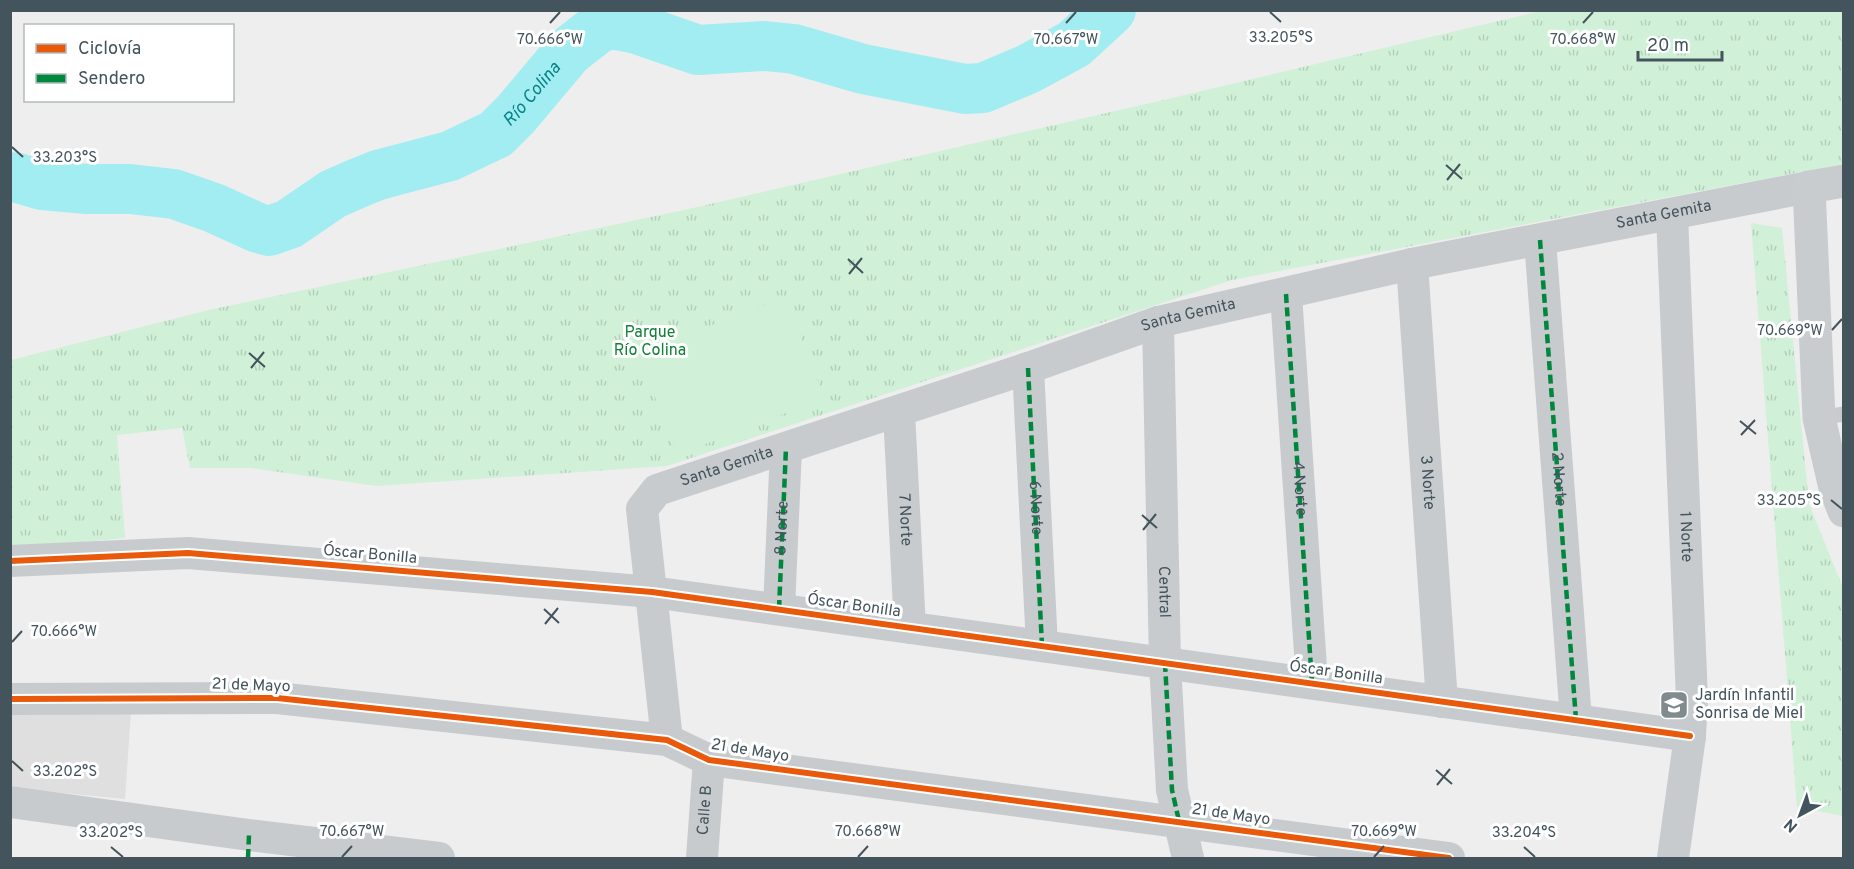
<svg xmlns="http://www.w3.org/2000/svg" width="1854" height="869" font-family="Overpass,sans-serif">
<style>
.education{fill:#e0dfe0}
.park{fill:url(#park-tufts)}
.pitch{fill:#d0f0d7}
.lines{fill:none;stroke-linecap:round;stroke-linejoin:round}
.river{stroke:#a2edf1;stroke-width:50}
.service{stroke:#c7cbce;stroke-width:15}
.minor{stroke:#c7cbce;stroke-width:32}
.secondary{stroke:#c8cccf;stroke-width:33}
.quiet{stroke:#00873e;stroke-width:4.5;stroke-dasharray:9 4.5;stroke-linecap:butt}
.cycleway-casing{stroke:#fff;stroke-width:10}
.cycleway{stroke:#e8590c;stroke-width:6}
.ticks{fill:none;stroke:#44545c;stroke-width:2}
.labels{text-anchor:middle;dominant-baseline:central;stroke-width:6;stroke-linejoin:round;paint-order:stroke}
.street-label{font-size:16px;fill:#44545c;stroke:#fff}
.park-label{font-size:16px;fill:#108136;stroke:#fff}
.poi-label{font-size:16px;fill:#44545c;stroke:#fff;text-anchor:start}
.water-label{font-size:18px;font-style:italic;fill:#068388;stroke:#fff}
.ticks-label{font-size:15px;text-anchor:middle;fill:#44545c;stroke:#fff;stroke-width:6;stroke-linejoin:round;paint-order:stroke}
</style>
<defs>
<pattern id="park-tufts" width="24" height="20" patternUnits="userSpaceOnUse" patternTransform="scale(1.5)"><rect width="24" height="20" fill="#d0f0d7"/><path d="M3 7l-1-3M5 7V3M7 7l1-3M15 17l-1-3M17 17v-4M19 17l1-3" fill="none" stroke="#b4d0bb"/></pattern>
</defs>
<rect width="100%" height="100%" fill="#efeeee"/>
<!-- education -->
<polygon class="education" points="131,712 125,799 11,788 10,713"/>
<!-- park -->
<g class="park">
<polygon points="1541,11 1843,11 1843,164 1232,280 667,466 377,486 251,468 190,468 182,428 117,435 125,538 11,549 11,360 209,310 684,210 1159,101"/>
<polygon points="1751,223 1782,228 1809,504 1843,588 1843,816 1797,807"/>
</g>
<!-- pitch -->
<polygon class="pitch" points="785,296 824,397 820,400 679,454 677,451 675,451 639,354"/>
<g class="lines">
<!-- river -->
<path class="river" id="s1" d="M10 177 18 178 42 185 87 189H130L174 194 214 208 258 228 269 231 289 224 333 194 358 183 378 175 450 156 496 134 516 114 569 51 592 33 604 25H616L637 29 698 50 765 46 794 49 863 69 965 89 983 88 1028 69 1074 44 1111 10"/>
<!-- service -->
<polyline class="service" points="1819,418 1844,414"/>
<!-- minor -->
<g class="minor">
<path id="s2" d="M1672 215 1692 699 1690 736 1673 858"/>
<polyline points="1540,240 1576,720"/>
<path id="s3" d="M1412 264 1442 702"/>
<polyline points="1286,294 1312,683"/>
<path id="s4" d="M1158 322 1165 663 1172 790 1188 858"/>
<path id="s5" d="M1028 368 1042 646"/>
<path id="s6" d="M899 412 910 628"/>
<polyline points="10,561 188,553 652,592 1690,736"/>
<polyline points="779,609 786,448"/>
<polyline points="10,699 277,698 667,740 709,760 1449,858"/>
<path id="s7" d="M667 740 642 509 657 490 1028 368 1158 322 1412 264 1809 187"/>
<polyline points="10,802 249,835 439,858"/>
<path id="s8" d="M702 858 709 760"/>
</g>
<!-- secondary -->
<polyline class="secondary" points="1844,181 1809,187 1819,418 1835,488 1844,511"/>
<!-- quiet -->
<g class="quiet">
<path id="s9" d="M1540 240 1576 720"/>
<path id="s10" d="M1286 294 1312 683"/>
<polyline points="1028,368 1042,646"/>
<path id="s11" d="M779 609 786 448"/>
<polyline points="1165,663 1172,790 1179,821"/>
<polyline points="248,858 249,835"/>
</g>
<!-- cycleway casing -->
<g class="cycleway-casing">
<g id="cycleway">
<polyline points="10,561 188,553 652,592 1690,736"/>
<polyline points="10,699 277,698 667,740 709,760 1449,858"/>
</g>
</g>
<!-- cycleway -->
<use href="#cycleway" class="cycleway"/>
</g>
<!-- ticks -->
<path class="ticks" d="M1270 12 1281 22M550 23 560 12M1066 23 1076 12M1583 23 1593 12M12 147 23 157M1446 165 1462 179M1447 180 1460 164M848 259 863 273M849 274 862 258M1832 330 1842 319M249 353 265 367M251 368 264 352M1740 421 1756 434M1741 435 1755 420M1831 500 1842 509M1142 515 1157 528M1143 530 1156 514M544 609 559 623M545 624 558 608M12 642 22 631M12 761 23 771M1436 770 1452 784M1437 785 1450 769M111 847 123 857M1524 847 1535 857M342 857 352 846M858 857 868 846M1374 857 1384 846"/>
<!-- icons -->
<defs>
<g id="school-square" transform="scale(1.5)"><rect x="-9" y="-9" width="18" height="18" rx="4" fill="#808a8f" stroke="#fff"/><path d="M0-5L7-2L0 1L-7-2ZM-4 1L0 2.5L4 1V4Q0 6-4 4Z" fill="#fff"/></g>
</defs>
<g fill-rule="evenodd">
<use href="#school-square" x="1674" y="705"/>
</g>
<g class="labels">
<!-- street labels -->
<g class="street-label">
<text stroke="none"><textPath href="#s7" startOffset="1302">Santa Gemita</textPath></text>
<text stroke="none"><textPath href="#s7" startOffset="816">Santa Gemita</textPath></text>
<text stroke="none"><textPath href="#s7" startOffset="330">Santa Gemita</textPath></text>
<text stroke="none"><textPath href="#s9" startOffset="240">2 Norte</textPath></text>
<text stroke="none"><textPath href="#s3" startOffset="219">3 Norte</textPath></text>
<text stroke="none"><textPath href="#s10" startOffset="195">4 Norte</textPath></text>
<text stroke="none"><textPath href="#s5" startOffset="140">6 Norte</textPath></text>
<text stroke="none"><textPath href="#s6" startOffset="108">7 Norte</textPath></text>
<text stroke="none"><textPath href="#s11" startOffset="81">8 Norte</textPath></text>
<text stroke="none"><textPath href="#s2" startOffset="322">1 Norte</textPath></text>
<text transform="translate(370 555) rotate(5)">Óscar Bonilla</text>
<text stroke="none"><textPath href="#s4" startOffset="270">Central</textPath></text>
<text transform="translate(854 606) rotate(8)">Óscar Bonilla</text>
<text transform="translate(1336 673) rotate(8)">Óscar Bonilla</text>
<text transform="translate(251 686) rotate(2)">21 de Mayo</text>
<text transform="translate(750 751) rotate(9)">21 de Mayo</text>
<text stroke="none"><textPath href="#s8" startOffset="48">Calle B</textPath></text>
<text transform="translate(1231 815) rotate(8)">21 de Mayo</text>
</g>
<!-- park labels -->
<g class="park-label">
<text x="650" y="333">Parque<tspan x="650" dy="18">Río Colina</tspan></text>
</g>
<!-- poi labels -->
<g class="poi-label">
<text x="1695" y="696">Jardín Infantil<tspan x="1695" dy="18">Sonrisa de Miel</tspan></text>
</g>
<!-- water labels -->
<g class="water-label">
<text stroke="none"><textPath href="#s1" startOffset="570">Río Colina</textPath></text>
</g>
</g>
<g class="ticks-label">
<text x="1281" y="42">33.205°S</text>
<text x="550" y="44">70.666°W</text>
<text x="1066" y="44">70.667°W</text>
<text x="1583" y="44">70.668°W</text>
<text x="65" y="162">33.203°S</text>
<text x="1790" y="335">70.669°W</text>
<text x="1789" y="505">33.205°S</text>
<text x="64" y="636">70.666°W</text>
<text x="65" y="776">33.202°S</text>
<text x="352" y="836">70.667°W</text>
<text x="868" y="836">70.668°W</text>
<text x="1384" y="836">70.669°W</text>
<text x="111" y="837">33.202°S</text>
<text x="1524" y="837">33.204°S</text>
</g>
<!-- border -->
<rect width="1854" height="869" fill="none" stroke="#44545c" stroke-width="24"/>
<!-- legend -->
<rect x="24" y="24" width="210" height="78" fill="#ffffff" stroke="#b4bbbe" stroke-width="1.5"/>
<rect x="36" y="44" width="30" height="9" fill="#e8590c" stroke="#b4bbbe" stroke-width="1.5"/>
<text x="78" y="54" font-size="18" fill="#44545c">Ciclovía</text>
<rect x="36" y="74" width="30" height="9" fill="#00873e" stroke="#b4bbbe" stroke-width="1.5"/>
<text x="78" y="84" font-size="18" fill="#44545c">Sendero</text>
<!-- north arrow -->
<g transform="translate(1800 815) rotate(221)" stroke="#ffffff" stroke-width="4.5" paint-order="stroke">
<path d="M0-4.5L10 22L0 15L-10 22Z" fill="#44545c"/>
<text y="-9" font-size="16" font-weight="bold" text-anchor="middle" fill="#44545c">N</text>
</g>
<!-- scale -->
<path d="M1638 51v9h84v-9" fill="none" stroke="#44545c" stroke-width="3"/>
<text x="1647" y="51" font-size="18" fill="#44545c" stroke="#ffffff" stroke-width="4.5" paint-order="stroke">20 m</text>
</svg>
